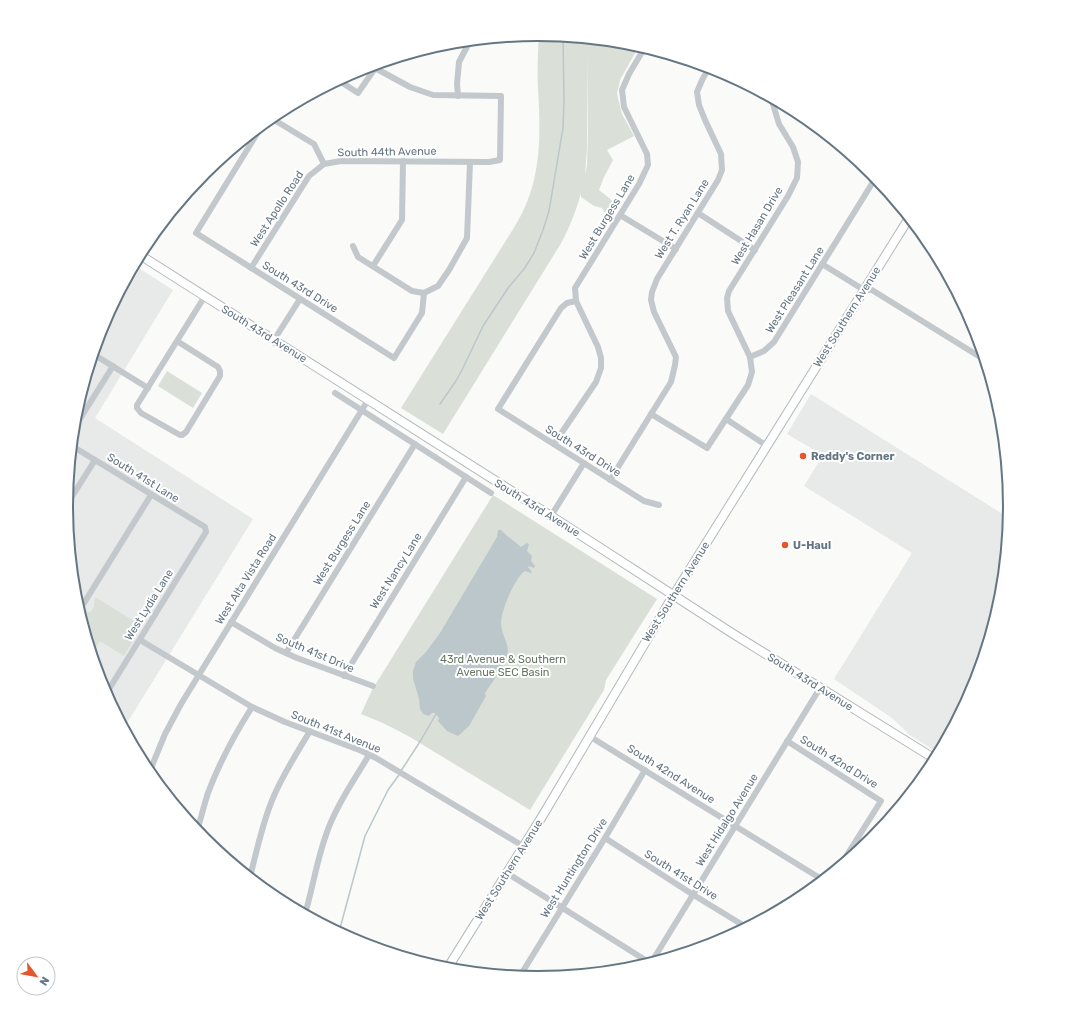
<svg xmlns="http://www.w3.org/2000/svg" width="1076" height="1012" font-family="Rubik,sans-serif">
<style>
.built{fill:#e8e9e9}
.green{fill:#dadfd7;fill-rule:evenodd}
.water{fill:#bbc7cb}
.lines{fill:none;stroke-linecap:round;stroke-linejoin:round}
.stream{stroke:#bbc7cb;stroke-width:1.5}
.major-casing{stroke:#b5babe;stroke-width:10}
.minor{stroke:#c3c8cc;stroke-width:6}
.major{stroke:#fff;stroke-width:8}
.poi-dot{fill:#e4572e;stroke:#fff;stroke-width:1.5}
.labels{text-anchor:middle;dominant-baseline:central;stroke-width:4;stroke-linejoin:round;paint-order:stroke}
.street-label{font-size:11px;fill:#657683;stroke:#fff}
.poi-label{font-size:11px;font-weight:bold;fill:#657683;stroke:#fff;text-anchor:start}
.park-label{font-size:11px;fill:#687a64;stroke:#fff}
.rim{fill:none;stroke:#657683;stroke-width:2}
</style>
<rect width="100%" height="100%" fill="#fafaf8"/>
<!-- built -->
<g class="built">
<polygon points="134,265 173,290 95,418 253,519 124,728 102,686 75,598 66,506 75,414 102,325"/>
<polygon points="811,394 1009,518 1001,598 974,687 938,753 910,735 892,718 834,679 912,553 804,486 823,455 787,434"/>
</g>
<!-- green -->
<g class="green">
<path d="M539 34 630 43 639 46 620 80 617 94 622 114 634 136 607 150 613 160 604 177 599 190 619 206 609 221 602 208 594 206 581 197V193C576 211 569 229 560 245L443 434 401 408 515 226C523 213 529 199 533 184 541 154 540 120 538 89 537 71 538 52 539 34ZM588 53V133L587 165 585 175 587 148Z"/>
<polygon points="167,371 202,393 193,408 158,386"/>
<polygon points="493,495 657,599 606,680 604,690 530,810 410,737 383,723 361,714 372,690"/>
<polygon points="95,597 142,626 124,656 100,641 92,653 79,610 85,612 91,612 94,606"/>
</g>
<!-- water -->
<path class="water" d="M498 530H501C505 535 516 542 521 547L527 543 529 544 527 551 532 556 531 561 535 566 534 568 529 566 528 567 532 572 531 573 525 571C515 577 501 611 501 623 501 632 508 644 508 650 508 662 491 684 485 693L486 696 469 726 458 736 447 731 438 721 439 718 435 713H432L429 716 423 714 420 709 419 699 413 678V671L416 662 426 652 440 633 497 537Z"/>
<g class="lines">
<!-- stream -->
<g class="stream">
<polyline points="440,404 456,381 462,370 483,326 508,288 524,269 534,253 543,230 549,211 563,128 564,101 563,36"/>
<polyline points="401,771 421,740 436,714"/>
<polyline points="339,932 365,836 388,790 399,775"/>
</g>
<!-- major casing -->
<g class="major-casing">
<g id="major">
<polyline points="140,255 551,516 735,635 935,759"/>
<polyline points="447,969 543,815 667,606 909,218"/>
</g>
</g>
<!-- minor -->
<g class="minor">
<polyline points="338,80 358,93 378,64"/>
<polyline points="458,96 457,84 459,62 470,41"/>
<polyline points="271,118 314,144 324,164"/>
<polyline points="263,124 196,233 394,358 422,313 424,293 438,286 449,270 467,238 470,162"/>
<polyline points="698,213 755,250"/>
<polyline points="620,215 676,249"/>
<polyline points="353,246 358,257 412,291 424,293"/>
<polyline points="822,264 864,290 872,290 985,360"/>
<polyline points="373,266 402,220 403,161"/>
<polyline points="251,268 309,176 324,164 341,161 489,162 500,160 501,96 433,95 410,87 375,68"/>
<polyline points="576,301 567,303 561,308 498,409 644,501 659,505"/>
<polyline points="274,340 300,299"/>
<polyline points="177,341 218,367 220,371 220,376 186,432 182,435 180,435 141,413 137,408 137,405 205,296"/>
<polyline points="93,354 148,388"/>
<polyline points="750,357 728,311 727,298 729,291 788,196 797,178 798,162 793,147 779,124 772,101 773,99"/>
<polyline points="335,393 491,493"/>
<polyline points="651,414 707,448 748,385 752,372 750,357 764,351 774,342 873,182 873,174"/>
<polyline points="726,419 767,446"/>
<polyline points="73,430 113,366"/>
<polyline points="554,444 596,382 601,368 601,358 598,347 576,301 575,288 639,184 648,165 647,154 624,107 622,90 629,74 645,47"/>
<polyline points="72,446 205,527 206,532 106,694"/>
<polyline points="610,480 671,382 675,365 676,357 654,312 651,300 652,292 657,279 718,180 722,170 721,154 705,120 699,105 697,92 703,78 710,67"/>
<polyline points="66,506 95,460"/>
<polyline points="551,516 584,463"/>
<polyline points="84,603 151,495"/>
<polyline points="231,622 275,648 297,658 373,686"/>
<polyline points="140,640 252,707 285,722 362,751 376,758 523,846"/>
<polyline points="286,653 415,444"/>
<polyline points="344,676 466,477"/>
<polyline points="589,736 823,880"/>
<polyline points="787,741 881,801 840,866"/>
<polyline points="149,773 165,734 181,704 368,400"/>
<path d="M197 831C201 818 204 805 208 793 219 763 235 734 252 707"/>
<polyline points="605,838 692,894 746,927"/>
<polyline points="507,873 650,963"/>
<path d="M250 877C257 850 262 824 273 798 283 774 297 753 310 731"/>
<path d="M305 914C314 884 318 851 331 822 341 798 356 777 369 755"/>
<polyline points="651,963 820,688"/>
<polyline points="520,976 605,838 645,770"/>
</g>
<!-- major -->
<use href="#major" class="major"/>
</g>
<!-- markers -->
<g class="poi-dot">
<circle cx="803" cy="456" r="4"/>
<circle cx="785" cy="545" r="4"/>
</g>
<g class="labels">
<!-- street labels -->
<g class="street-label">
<text transform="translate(387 152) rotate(-1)">South 44th Avenue</text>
<text transform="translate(277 209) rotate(-57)">West Apollo Road</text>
<text transform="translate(607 217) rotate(-59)">West Burgess Lane</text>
<text transform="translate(682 219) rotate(-58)">West T. Ryan Lane</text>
<text transform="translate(757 226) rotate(-59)">West Hasan Drive</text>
<text transform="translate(300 287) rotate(32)">South 43rd Drive</text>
<text transform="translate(795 290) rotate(-58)">West Pleasant Lane</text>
<text transform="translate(847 317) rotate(-58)">West Southern Avenue</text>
<text transform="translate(264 334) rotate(32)">South 43rd Avenue</text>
<text transform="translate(583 451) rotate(32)">South 43rd Drive</text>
<text transform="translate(143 478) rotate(32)">South 41st Lane</text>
<text transform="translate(537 508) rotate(32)">South 43rd Avenue</text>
<text transform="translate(342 543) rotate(-58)">West Burgess Lane</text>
<text transform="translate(396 571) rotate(-58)">West Nancy Lane</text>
<text transform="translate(246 579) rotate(-58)">West Alta Vista Road</text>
<text transform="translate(676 592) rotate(-58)">West Southern Avenue</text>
<text transform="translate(149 605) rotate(-58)">West Lydia Lane</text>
<text transform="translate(315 653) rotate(23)">South 41st Drive</text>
<text transform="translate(810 682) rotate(32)">South 43rd Avenue</text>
<text transform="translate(336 732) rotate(22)">South 41st Avenue</text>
<text transform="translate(839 762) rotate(32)">South 42nd Drive</text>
<text transform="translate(671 774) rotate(32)">South 42nd Avenue</text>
<text transform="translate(727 820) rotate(-58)">West Hidalgo Avenue</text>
<text transform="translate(574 868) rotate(-58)">West Huntington Drive</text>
<text transform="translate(509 870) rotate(-58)">West Southern Avenue</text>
<text transform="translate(681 875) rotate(32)">South 41st Drive</text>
</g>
<!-- poi labels -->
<g class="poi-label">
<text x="811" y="456">Reddy's Corner</text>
<text x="793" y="545">U-Haul</text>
</g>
<!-- park labels -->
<g class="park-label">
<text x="503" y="659">43rd Avenue &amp; Southern<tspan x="503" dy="13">Avenue SEC Basin</tspan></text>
</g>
</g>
<!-- crop -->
<path d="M0 0H1076V1012H0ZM73 506a465 465 0 1 1 930 0a465 465 0 1 1-930 0Z" fill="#fff" fill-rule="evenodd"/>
<path class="rim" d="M73 506a465 465 0 1 1 930 0a465 465 0 1 1-930 0Z"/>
<!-- north arrow -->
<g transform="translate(36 976) rotate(122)"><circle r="19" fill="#ffffff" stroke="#c1c8cd"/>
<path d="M0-3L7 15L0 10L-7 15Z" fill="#e4572e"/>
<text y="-6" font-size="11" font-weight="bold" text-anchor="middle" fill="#657683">N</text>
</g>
</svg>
